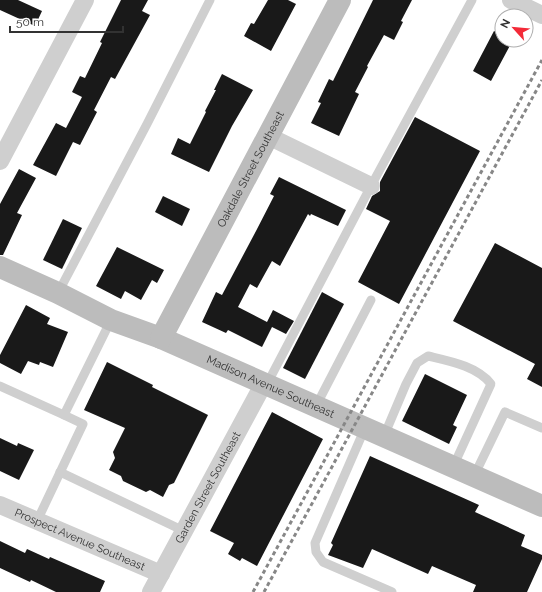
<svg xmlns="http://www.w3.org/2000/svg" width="542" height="592" font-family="Raleway,sans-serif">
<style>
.building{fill:#191919}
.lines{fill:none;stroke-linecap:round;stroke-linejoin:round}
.lane{stroke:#cfcfcf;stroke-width:9}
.street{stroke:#cfcfcf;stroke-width:18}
.secondary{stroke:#bcbcbc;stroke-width:22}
.rail{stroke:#878787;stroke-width:3;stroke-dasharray:4 3;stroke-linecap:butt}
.labels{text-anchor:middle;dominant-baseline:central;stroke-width:4;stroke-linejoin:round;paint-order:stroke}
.street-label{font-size:11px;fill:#323232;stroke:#fff}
</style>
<rect width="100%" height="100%" fill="#fff"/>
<!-- building -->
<g class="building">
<polygon points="0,0 18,0 42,11 35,26 0,10"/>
<polygon points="121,0 148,0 142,11 150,15 115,79 111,77 94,110 97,112 80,145 73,142 56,176 33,165 56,123 66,128 82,97 72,92 80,76 85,78 102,43 100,42"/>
<polygon points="268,0 288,0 296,4 271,51 244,36 251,23 254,24"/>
<polygon points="373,0 412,0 401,21 403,22 394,40 384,35 367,66 368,67 355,92 359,94 339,136 311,123 321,103 318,102 329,79 333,81"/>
<polygon points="494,31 502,35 502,40 513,40 491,81 473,71"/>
<polygon points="222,74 253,90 232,126 209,172 171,154 178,138 190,144 206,112 205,111 216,90 214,90"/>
<polygon points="415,117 480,151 399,304 358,282 390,221 366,209 372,196 380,191 380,182"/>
<polygon points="19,169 36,178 17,213 22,215 3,255 0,255 0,204"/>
<polygon points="279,177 346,210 338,226 311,214 310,216 308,214 280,266 272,261 257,288 250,284 238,307 267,322 273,310 294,321 286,334 272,327 262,347 228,330 226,333 202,322 216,292 222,295 256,231 274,196 270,194"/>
<polygon points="163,196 190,209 182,226 155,212"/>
<polygon points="63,219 82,228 62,269 43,260"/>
<polygon points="495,243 542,268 542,387 527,379 535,364 453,321"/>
<polygon points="117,247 164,270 157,283 152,280 141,300 125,291 121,299 96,286"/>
<polygon points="322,292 344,304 305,379 283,368"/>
<polygon points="26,305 50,318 47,324 68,332 53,367 40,362 39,365 28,361 21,374 0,363 0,355"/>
<polygon points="107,362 153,385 152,387 208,415 174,483 169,485 163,497 150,490 146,492 123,481 121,476 109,470 115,458 113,452 125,428 84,410"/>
<polygon points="425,374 467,395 453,425 457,427 449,444 402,421"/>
<polygon points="272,412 323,439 257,566 242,558 240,561 228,554 234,543 210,531"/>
<polygon points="0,438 17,446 18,443 34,450 19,480 0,471"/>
<polygon points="370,456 479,505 475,512 525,535 521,546 542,555 542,559 527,592 473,592 476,585 432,566 428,574 372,549 363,568 328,555 333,545 331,543"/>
<polygon points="0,541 25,553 27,549 49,559 50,557 105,581 100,592 56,592 31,580 30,582 0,568"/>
</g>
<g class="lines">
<!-- lane -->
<g class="lane">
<polyline points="58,293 147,124 210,0"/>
<polyline points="267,384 371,186 472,0"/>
<polyline points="0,386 64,415"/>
<polyline points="316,406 371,300"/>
<polyline points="365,428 315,543 316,552 323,562 392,592"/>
<path d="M384 436 406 384 417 363 428 356C449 361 477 366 491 384L453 467"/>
<polyline points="60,472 184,531"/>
<polyline points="474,476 505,412 542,428"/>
<polyline points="37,521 83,424 64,415 111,320"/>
</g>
<!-- street -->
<g class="street">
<polyline points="511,0 542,15"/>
<polyline points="268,136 371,186"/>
<polyline points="0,161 85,0"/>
<path id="s1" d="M0 505 161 574"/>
<path id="s2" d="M151 592 264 383"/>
</g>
<!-- secondary -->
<g class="secondary">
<path id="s3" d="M0 267 58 293 111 320 161 338 542 506"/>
<path id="s4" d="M161 338 340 0"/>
</g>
<!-- rail -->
<g class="rail">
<polyline points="253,592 542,60"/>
<polyline points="264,592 542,80"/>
</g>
</g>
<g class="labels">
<!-- street labels -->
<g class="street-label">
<text stroke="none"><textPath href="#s4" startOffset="191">Oakdale Street Southeast</textPath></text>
<text stroke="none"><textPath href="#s3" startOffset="296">Madison Avenue Southeast</textPath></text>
<text stroke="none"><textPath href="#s2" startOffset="119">Garden Street Southeast</textPath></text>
<text stroke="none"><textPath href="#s1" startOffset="87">Prospect Avenue Southeast</textPath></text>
</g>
</g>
<!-- north arrow -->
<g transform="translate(514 28) rotate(297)"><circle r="19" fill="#ffffff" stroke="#adadad"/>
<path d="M0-3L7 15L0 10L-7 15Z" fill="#f32a38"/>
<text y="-6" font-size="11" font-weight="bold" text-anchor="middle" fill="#323232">N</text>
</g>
<!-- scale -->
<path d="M10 26v6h113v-6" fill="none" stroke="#323232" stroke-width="2"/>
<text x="16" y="26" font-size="12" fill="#323232" stroke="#ffffff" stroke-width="3" paint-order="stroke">50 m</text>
</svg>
